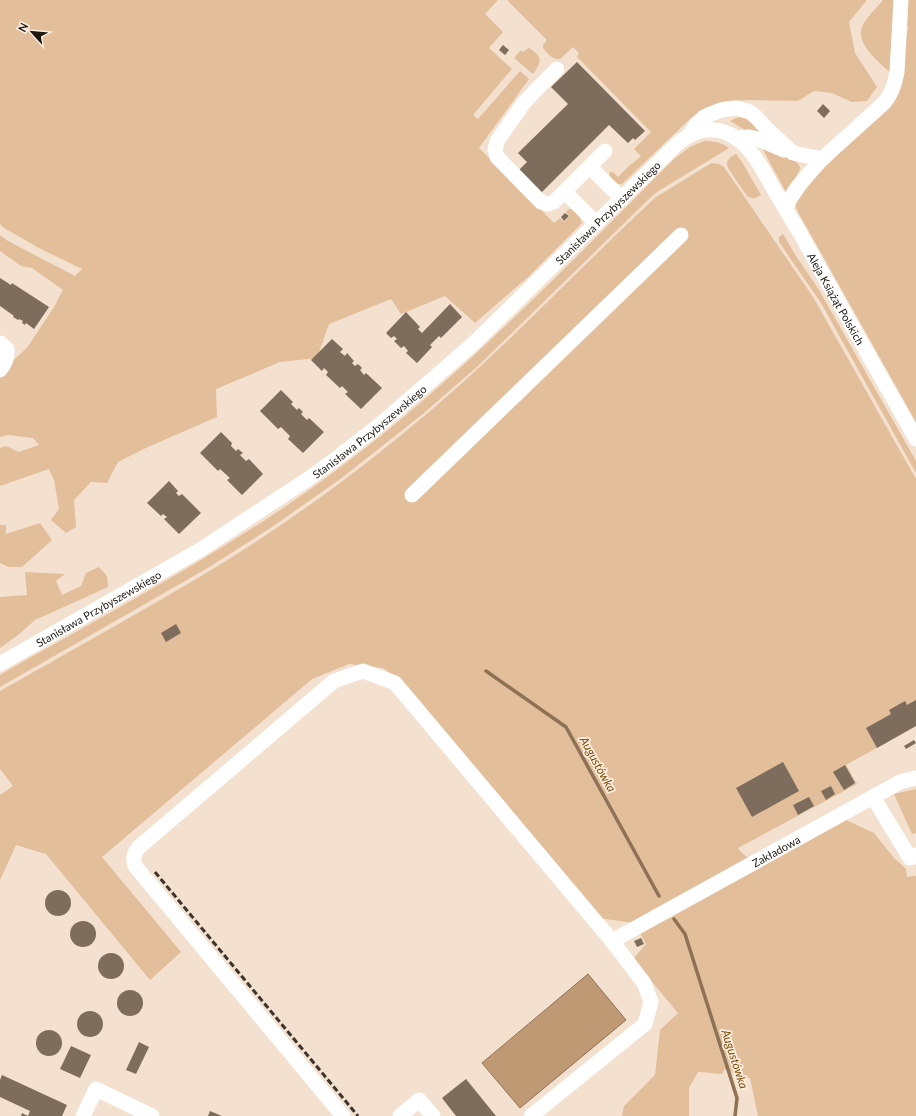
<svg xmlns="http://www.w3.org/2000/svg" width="916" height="1116" font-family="Lato,sans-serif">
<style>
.green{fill:#e2be9a}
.water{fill:#be9973;stroke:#8e7256}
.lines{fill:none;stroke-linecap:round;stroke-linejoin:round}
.stream{stroke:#8e7256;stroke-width:3.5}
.building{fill:#7e6d5d}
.minor{stroke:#fff;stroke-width:15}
.rail{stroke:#3c342c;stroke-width:3;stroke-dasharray:6 3;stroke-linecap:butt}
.labels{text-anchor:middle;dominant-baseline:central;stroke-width:3.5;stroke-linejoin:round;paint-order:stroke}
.street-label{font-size:11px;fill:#1e1811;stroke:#fdeedf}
.water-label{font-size:12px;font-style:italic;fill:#7c4b08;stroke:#fdeedf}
</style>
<rect width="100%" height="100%" fill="#f3e0ce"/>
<!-- green -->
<g class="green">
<polygon points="0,0 498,0 485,14 503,32 489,48 512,69 473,115 478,119 520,71 529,79 479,148 554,223 560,218 564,222 570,216 566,212 569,209 571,209 579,215 582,223 528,277 475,323 445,296 401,314 391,299 329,324 317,358 280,362 216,389 217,417 148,447 118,462 107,483 91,482 74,500 76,527 66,533 51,520 59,509 54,480 49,469 0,486 0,448 6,446 19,452 39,445 33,438 8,435 0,437 0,373 2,370 27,348 54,307 63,290 32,268 21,266 0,251 0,235 8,241 75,276 82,269 39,248 4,228 0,224"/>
<path d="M507 0H867L849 22 855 53 877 87 867 101 852 102 832 93 814 91 798 101 748 100 726 101 707 107 692 117 624 182 622 184H618C613 182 608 177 610 172H613L618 177 631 164H632L641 156 634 149 651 132 577 57 579 53 573 47 560 59C552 60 547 53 543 48V45L547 40Z"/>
<path d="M883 0H894L892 74C881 64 855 44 862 27 866 17 877 8 883 0Z"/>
<polygon points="907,0 916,0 916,422 798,212 795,203 801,190 893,101 908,28 906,18"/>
<path d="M529 48C544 57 541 63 533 74L514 58 521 50 523 52 527 49Z"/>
<polygon points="741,117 746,117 770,139 747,131 730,121 736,118"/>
<path d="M704 141C713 141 722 142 729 148L657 192 650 198 478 366 424 413 343 477 272 527 206 569 0 687V675C110 612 223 553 326 478 453 385 562 271 673 160L690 147Z"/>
<path d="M758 144C766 148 798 159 800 167 800 169 799 172 798 173 795 180 788 184 786 192L763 150Z"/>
<path d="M736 154 742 162 761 195C756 198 753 200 747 196L728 168C725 160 730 157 736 154Z"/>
<path d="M712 163 719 164 724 167 813 297 916 479V726L846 765 857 784 738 848 741 852 751 860 634 923 598 918 404 683 383 668 349 664 312 679 102 857 181 952 150 980 46 854 16 845 0 880V795L13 786 0 769V691C72 650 145 610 216 567 282 527 345 481 405 432 494 360 572 275 656 197L710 164Z"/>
<polygon points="783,234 796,256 819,290 916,461 916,473 821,303 779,242 779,237"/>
<polygon points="40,523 52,540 22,567 9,567 0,563 0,525 6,525 6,534"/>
<polygon points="99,567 107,576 108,587 35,620 18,635 0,648 0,597 1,597 27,595 25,572 65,574 56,581 62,595 81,586 86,573"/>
<polygon points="916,789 916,833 912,834 894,794"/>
<polygon points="846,820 874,833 894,858 906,869 907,877 916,876 916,1116 758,1116 750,1078 732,1073 724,1069 723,1074 698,1072 689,1088 689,1116 622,1116 624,1106 655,1075 660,1030 678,1013 633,959 646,944 640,933"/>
</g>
<!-- water -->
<polygon class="water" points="588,974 626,1020 520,1108 482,1063"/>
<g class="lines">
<!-- stream -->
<g class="stream">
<polyline points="486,671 566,727 659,896"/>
<polyline points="674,919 685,934 737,1098 735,1116"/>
</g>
</g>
<!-- building -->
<g class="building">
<polygon points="503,45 509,50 505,55 499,50"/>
<polygon points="577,62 645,131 635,140 633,138 628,143 609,125 541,193 519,170 527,162 518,153 568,104 551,87"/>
<polygon points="823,104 830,111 824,118 817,111"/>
<polygon points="565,213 569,216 564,221 561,217"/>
<polygon points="0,278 11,285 12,283 49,307 34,329 26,323 25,325 22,323 23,321 19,319 18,320 13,317 14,316 0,306"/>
<polygon points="450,304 462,317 441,338 439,336 430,345 432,347 417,363 406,353 408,351 404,346 401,348 394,341 397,339 394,336 391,338 386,333 406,312 420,327 418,329 422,333"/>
<polygon points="332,339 343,349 340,352 345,356 347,353 354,361 352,363 355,366 358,364 362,368 360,370 364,375 366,373 382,388 361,409 345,394 348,392 342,386 340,388 326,375 328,372 324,368 322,371 311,360"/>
<polygon points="281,390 293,402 291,404 297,410 299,408 303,412 301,414 307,420 309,418 324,432 303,453 288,439 290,436 281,427 278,429 260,411"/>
<polygon points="221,432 232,443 231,446 236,451 238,449 243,453 240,455 246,461 249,459 263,474 242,495 227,480 230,478 220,469 218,471 200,453"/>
<polygon points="169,481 178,491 176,493 179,496 182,494 201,513 179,534 164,519 167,517 163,514 161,516 147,503"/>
<polygon points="176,624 181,633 166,642 161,633"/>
<polygon points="916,700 916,726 877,748 866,728 891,714 889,710 905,701 907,705"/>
<polygon points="914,740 916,743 906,749 904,746"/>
<polygon points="783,762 799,791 752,817 736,788"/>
<polygon points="845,765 855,783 844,790 833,772"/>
<polygon points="831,786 835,794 826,800 821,791"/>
<polygon points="809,797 814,806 798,815 793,805"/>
<circle cx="58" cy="903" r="13"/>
<circle cx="83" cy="934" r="13"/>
<polygon points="641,938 644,944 637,947 634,941"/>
<circle cx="111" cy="966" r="13"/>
<circle cx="130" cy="1003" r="13"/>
<circle cx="90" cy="1024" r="13"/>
<circle cx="49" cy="1043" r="13"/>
<polygon points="139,1042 149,1047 136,1074 126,1070"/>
<polygon points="71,1046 91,1055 80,1078 60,1069"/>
<polygon points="2,1075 67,1105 62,1116 21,1116 22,1113 28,1116 30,1111 0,1097 0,1080"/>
<polygon points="466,1079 496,1116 456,1116 442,1098"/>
<polygon points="210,1111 222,1116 208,1116"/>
</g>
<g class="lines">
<!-- minor -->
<g class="minor">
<polyline points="557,69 535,91 523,104 497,141 495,150 497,157 541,202 548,204 554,202 605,151"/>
<path d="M689 136 695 126 704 117 721 110 736 108 750 112 757 118 766 128 793 153 822 159 884 103C892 94 895 84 897 72L901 0"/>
<polyline points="736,138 749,137 758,139 784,150"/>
<polyline points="590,167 622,199"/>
<polyline points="565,192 596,223"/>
<path d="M785 208C795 188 807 176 822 159"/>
<path d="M0 343 7 349C8 358 5 363 0 370"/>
<polyline points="412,495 681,235"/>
<path id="s1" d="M0 664 200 550 308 479 337 458 378 426 426 385 475 342 678 143C698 128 718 124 739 140 753 151 762 168 771 184 780 200 790 217 800 233 838 302 877 370 916 439"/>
<polyline points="873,797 910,858 916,855"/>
<path id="s2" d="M612 941 871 798 900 782 916 778"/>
<polyline points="83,1116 96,1089 152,1116"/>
<path d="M343 1116 135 866C133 858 133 854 139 847L334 681 363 671 395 683 612 941 644 983 651 1002 645 1024 531 1116"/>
<polyline points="400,1116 419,1100 433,1116"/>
</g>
<!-- rail -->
<polyline class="rail" points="155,872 358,1116"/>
</g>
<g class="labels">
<!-- street labels -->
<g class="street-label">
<text stroke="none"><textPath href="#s1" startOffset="761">Stanisława Przybyszewskiego</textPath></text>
<text stroke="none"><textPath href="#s1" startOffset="1113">Aleja Książąt Polskich</textPath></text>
<text stroke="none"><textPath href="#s1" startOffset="437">Stanisława Przybyszewskiego</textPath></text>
<text stroke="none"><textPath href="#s1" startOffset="113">Stanisława Przybyszewskiego</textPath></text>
<text stroke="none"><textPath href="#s2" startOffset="187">Zakładowa</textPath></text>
</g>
<!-- water labels -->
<g class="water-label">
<text transform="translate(598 764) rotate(61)">Augustówka</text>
<text transform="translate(735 1059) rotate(72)">Augustówka</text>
</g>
</g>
<!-- north arrow -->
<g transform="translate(32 32) rotate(297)" stroke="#fdeedf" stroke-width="3" paint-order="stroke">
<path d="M0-3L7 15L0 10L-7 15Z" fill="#1e1811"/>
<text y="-6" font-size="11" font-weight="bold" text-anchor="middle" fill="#1e1811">N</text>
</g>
</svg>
